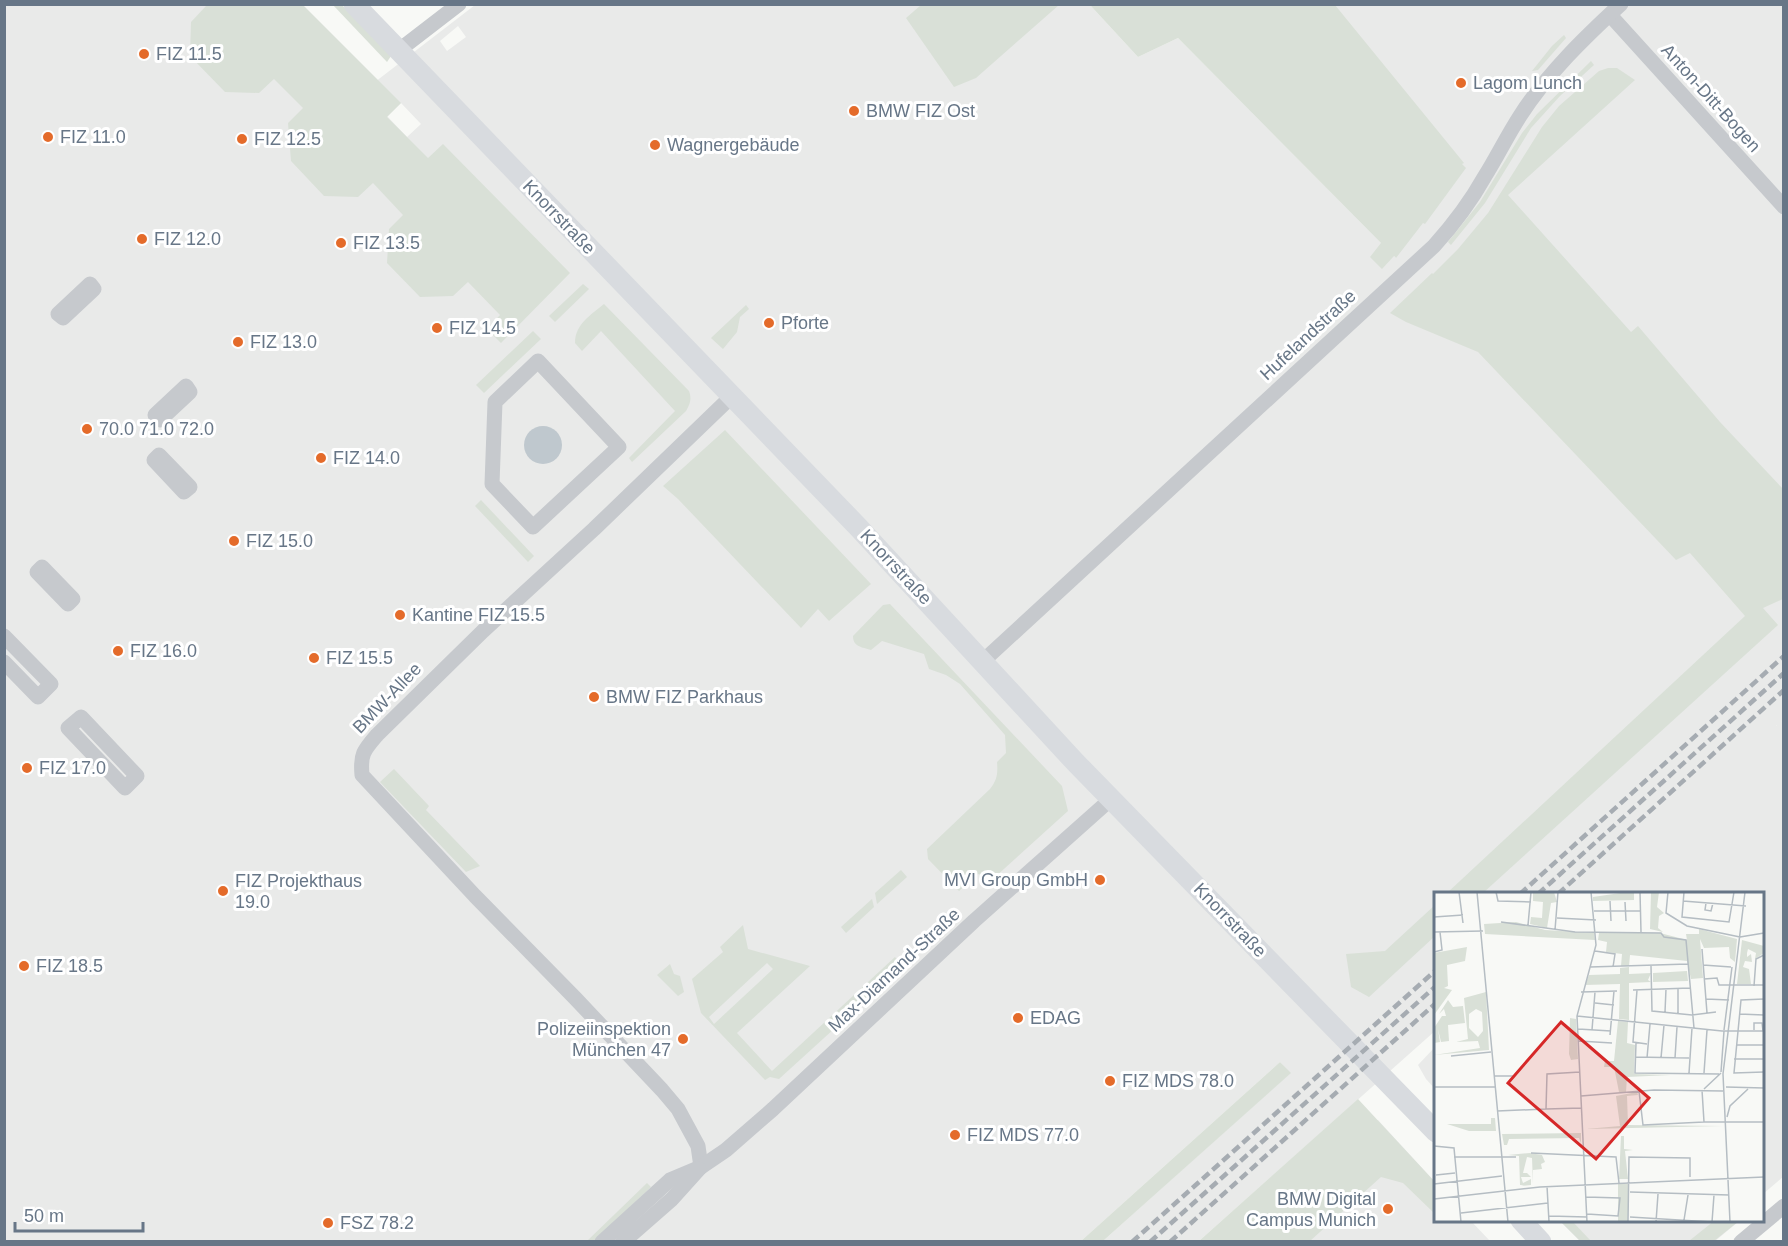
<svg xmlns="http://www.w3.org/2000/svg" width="1788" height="1246" font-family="Arial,sans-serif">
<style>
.built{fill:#e9eae9;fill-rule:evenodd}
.green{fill:#d9e0d7;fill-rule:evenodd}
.water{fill:#bfc8ce}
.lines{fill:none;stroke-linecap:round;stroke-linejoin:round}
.street{stroke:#c6c9cd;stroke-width:15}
.secondary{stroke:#d8dbdf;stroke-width:21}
.rail{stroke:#a6acb2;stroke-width:4.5;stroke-dasharray:9 4.5;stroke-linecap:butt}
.poi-dot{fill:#e46b2a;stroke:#fff;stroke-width:2}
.labels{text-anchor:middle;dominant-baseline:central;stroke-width:6;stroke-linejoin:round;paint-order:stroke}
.poi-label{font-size:18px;fill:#677687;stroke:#fff;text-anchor:start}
.street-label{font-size:18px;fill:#677687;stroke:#fff}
.inset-road{fill:none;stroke:#b5bdc3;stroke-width:1.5}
.view{fill:#d62828;fill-opacity:0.15;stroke:#d62828;stroke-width:3}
.inset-edge{fill:none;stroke:#677687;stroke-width:3}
</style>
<rect width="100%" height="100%" fill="#f8f9f6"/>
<!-- built -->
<g class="built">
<path d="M5 5H226L336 112 475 5H1090L1138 57 1178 38 1396 258 1329 5H1783L1784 719 1776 726 1783 720 1784 1176 1763 1194 1762 894H1436L1435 1031 1199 1241H1103L1290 1073 1280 1062 1081 1241 5 1242ZM458 26 466 37 447 51 440 41ZM401 103 421 124 407 137 387 116Z"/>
<polygon points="1435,1047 1435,1089 1426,1079 1418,1065"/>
<polygon points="1378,1120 1435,1182 1436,1220 1471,1221 1490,1241 1243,1242"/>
<polygon points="1560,1221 1739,1221 1714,1242 1580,1241"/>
</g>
<!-- green -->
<g class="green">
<polygon points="205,5 303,5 401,103 387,117 428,158 443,144 570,273 501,343 487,329 500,315 468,282 453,296 420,297 387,263 389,229 403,215 373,183 358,197 324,196 291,161 288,123 303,108 274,79 259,93 225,92 190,56 191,22 206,6"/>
<polygon points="333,5 342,5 391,56 387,62"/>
<polygon points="921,5 921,4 1059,5 976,78 954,87 906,18"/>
<polygon points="1090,5 1335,5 1464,163 1462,164 1466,168 1425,224 1423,223 1396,258 1394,256 1382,269 1370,257 1381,243 1178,38 1138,57"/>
<polygon points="1564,35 1566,38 1538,70 1532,71 1552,46"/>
<polygon points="1591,61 1594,65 1560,96 1531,128 1485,203 1451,245 1448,242 1480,202 1522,133 1537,114"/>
<polygon points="1608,68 1617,68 1635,80 1508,195 1631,332 1638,326 1720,422 1783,489 1783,599 1763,608 1778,625 1483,893 1447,893 1745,616 1690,553 1676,560 1478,352 1406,322 1390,313 1432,273 1433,274 1458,249 1488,213 1542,127 1559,106 1599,71"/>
<polygon points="583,284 589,289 555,322 549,316"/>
<path d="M604 304 689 391C692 399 690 404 686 411L632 462 629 458 675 411 601 331 582 351 575 343C575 324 591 315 604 304Z"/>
<polygon points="746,305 749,309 740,317 737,332 723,349 711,338"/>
<polygon points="533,331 541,339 484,393 476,385"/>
<polygon points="725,430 871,584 829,621 818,609 801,628 678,499 663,486"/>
<polygon points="481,500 534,556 528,562 475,506"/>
<path d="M890 604 1062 786 1068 811 994 878 978 874 959 891 928 859 927 849 990 789C997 780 998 774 997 762L1006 753 1005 735 960 684 946 675 929 669 924 654 882 641 871 650C862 647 853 647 853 636L883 605Z"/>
<polygon points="394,769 429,806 426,810 480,866 466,872 380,782"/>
<polygon points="901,870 907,877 877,904 875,893"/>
<polygon points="872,899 874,907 846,933 841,927"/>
<polygon points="1435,905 1435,936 1369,997 1351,987 1346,954 1385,951"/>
<path d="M743 925 748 949 810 966 737 1033 772 1071 895 957 902 967 779 1079 770 1077 765 1080 701 1013 692 979 723 952 720 947ZM767 963 773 969 714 1024 709 1017Z"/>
<polygon points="670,964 674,974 680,976 684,992 678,996 657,975"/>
<polygon points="1280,1062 1291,1073 1103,1241 1081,1241"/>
<polygon points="1358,1099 1435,1182 1435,1214 1403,1183 1381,1177 1310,1241 1199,1241"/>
<polygon points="647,1183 651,1187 594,1241 586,1242"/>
<polygon points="1560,1221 1572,1221 1591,1241 1580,1241"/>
<polygon points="1714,1221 1739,1221 1714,1241 1689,1241"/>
</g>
<!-- water -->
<circle class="water" cx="543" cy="445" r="19"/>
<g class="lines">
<!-- street -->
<g class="street">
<polyline points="1610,15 1784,207"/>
<polyline points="398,51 459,4"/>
<polygon points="90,284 94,289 63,318 58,314"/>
<polygon points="538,361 619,447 533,527 492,484 495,402"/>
<polygon points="186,386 190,392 160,420 155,415"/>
<polygon points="159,455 190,487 184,492 154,460"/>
<polygon points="42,567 73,599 68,604 37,572"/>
<polyline points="4,636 51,684 38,697 4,662"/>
<path d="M982 662 1434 246C1453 225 1471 201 1485 176 1497 157 1507 136 1520 116 1547 74 1584 38 1621 4"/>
<polygon points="81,717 137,776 125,788 68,728"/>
<path d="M701 1167 698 1146 678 1109 662 1090 575 998 475 896 362 775C360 754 364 750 377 735L483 631 594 529 732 396"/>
<polyline points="602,1242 670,1180 701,1167 726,1150 773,1109 974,921 1111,799"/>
<polyline points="623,1242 672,1199 699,1169"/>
<polyline points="1741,1242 1784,1206"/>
</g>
<!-- secondary -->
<g class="secondary">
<polyline points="354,4 859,528 1076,763 1436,1132"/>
<polyline points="1521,1220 1541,1242"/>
</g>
<!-- rail -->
<g class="rail">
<polyline points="1520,894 1784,656"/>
<polyline points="1538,894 1784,673"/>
<polyline points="1558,894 1784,690"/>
<polyline points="1132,1242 1436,970"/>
<polyline points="1150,1242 1436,986"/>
<polyline points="1170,1242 1436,1003"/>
</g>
</g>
<!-- markers -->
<g class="poi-dot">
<circle cx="144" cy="54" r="6"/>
<circle cx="1461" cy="83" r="6"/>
<circle cx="854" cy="111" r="6"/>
<circle cx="48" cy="137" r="6"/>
<circle cx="242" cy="139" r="6"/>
<circle cx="655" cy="145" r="6"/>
<circle cx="142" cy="239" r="6"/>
<circle cx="341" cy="243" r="6"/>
<circle cx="769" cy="323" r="6"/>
<circle cx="437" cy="328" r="6"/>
<circle cx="238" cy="342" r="6"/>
<circle cx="87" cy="429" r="6"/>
<circle cx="321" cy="458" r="6"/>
<circle cx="234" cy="541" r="6"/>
<circle cx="400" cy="615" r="6"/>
<circle cx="118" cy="651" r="6"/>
<circle cx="314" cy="658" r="6"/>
<circle cx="594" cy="697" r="6"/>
<circle cx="27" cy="768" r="6"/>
<circle cx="1100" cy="880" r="6"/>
<circle cx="223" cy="891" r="6"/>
<circle cx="24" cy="966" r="6"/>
<circle cx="1018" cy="1018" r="6"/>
<circle cx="683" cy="1039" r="6"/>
<circle cx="1110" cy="1081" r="6"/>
<circle cx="955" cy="1135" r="6"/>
<circle cx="1388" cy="1209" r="6"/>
<circle cx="328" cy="1223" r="6"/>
</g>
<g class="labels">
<!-- poi labels -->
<g class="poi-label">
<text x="156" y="54">FIZ 11.5</text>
<text x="1473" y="83">Lagom Lunch</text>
<text x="866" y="111">BMW FIZ Ost</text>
<text x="60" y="137">FIZ 11.0</text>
<text x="254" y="139">FIZ 12.5</text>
<text x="667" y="145">Wagnergebäude</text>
<text x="154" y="239">FIZ 12.0</text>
<text x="353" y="243">FIZ 13.5</text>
<text x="781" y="323">Pforte</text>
<text x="449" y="328">FIZ 14.5</text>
<text x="250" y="342">FIZ 13.0</text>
<text x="99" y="429">70.0 71.0 72.0</text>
<text x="333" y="458">FIZ 14.0</text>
<text x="246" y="541">FIZ 15.0</text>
<text x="412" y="615">Kantine FIZ 15.5</text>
<text x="130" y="651">FIZ 16.0</text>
<text x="326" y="658">FIZ 15.5</text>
<text x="606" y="697">BMW FIZ Parkhaus</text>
<text x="39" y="768">FIZ 17.0</text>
<text x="1088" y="880" text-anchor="end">MVI Group GmbH</text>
<text x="235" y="881">FIZ Projekthaus<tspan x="235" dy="21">19.0</tspan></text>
<text x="36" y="966">FIZ 18.5</text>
<text x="1030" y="1018">EDAG</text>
<text x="671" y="1029" text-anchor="end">Polizeiinspektion<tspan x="671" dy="21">München 47</tspan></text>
<text x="1122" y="1081">FIZ MDS 78.0</text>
<text x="967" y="1135">FIZ MDS 77.0</text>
<text x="1376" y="1199" text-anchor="end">BMW Digital<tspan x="1376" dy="21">Campus Munich</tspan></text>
<text x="340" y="1223">FSZ 78.2</text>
</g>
<!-- street labels -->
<g class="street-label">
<text transform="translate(1711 98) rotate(48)">Anton-Ditt-Bogen</text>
<text transform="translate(559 217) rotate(46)">Knorrstraße</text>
<text transform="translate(1308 335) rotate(-43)">Hufelandstraße</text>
<text transform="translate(896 567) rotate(47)">Knorrstraße</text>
<text transform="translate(387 698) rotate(-46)">BMW-Allee</text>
<text transform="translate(1230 920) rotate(46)">Knorrstraße</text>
<text transform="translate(894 970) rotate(-43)">Max-Diamand-Straße</text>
</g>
</g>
<!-- overview -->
<g transform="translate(1434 892)">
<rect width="330" height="330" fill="#f8f9f6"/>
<path d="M120 0 123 10 117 11 113 36 96 32 97 25 108 26 109 10 99 9V1ZM193 0H200V8L159 9V5ZM217 0H225L223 15 230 21 225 24 224 36 229 40 216 37ZM82 30 111 38 160 41 161 48 51 42 50 32ZM265 37 303 47 301 70 296 66 295 55 270 56 266 47 269 86 257 87 253 69 196 63 195 74H187L188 62 172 60 173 50 164 48 165 41H226L253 48 252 42H265ZM308 48 330 54V61L321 67 322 61 314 57 313 61V65L317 62 318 70 311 69 309 75 315 77 317 92H303ZM33 55 31 69 13 73 14 94 10 96 18 98 0 123V61ZM195 75V82L217 81 214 88 217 90 195 91V128L185 127 186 92 151 93 155 83 186 82V76ZM253 79 254 89 219 90V81ZM52 100 55 158 0 163 46 156 44 149 22 150 34 147 30 106ZM42 117 48 120 49 139 44 145 35 136V122ZM14 108 19 115 29 114 31 131 14 133 15 149 7 150 4 137 6 150 0 151V136L8 124H12L10 117 5 122ZM136 126 142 127 144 167 137 168 135 162ZM184 129 194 130 193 151 201 153 200 182 237 183 193 185 192 200H185L180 175H170L171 169H180ZM203 200 204 203 193 204 194 233 289 234 152 237 186 234 182 204ZM57 226H61L62 239H35L13 232H57ZM147 241V251L145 246 75 247 73 253H70L68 242ZM187 244H190V257L199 258 191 259 194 287H185ZM96 261 108 263 111 270 107 272 108 277 99 278V292L98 266 93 265 89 281H93L97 285H87L89 291 97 287V293L87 294 90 293H86L85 264 74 263ZM184 292H194V330H184Z" fill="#d9e0d7" fill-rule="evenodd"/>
<path class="inset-road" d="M25 0 29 31M43 0 74 330M62 0 64 9 97 10M206 0 207 40M234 0 232 21 253 34 306 45M250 0 248 25 295 30 300 0M176 9 177 29M249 9 312 14M191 10 192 29M272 11 271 18 277 19 279 11M160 19H207M0 25 29 23M123 26 162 28M67 30 141 40 227 41 230 45 252 48 260 136M94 33 97 0M121 38 124 0M0 40 49 39M306 45 330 41M268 57 273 121M161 59 181 62 179 75M0 60 8 58 6 40M269 73 297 75M217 74 218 119 258 123 282 120M156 75 254 72M270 87 283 86 285 93H330M320 94 322 67 330 63M199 98 256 96M203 98 199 150 213 152M147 100 183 99M272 107 295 108M330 107 307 108 300 181 330 180M161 111 180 113M231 120 232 97M244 121V96M305 122 330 123M143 124 288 139H330M144 137 177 139M158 138 161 100M290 138 298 75M320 138V131H328L329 139M176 143 180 99M145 149 178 151M202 151 201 181 285 182M302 153H330M17 164 57 160M201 165 255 166M213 166 216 132M227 166 230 133M241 166 243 135M300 167H330M287 180 290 139M255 181 258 136M270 181 273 138M61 184H80M0 195H61M292 195 330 196M270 197 287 181M268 198 270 230M205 199 209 233 270 230M147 204 220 198 289 199M112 217 113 182 146 180M112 217 148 216M63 219 112 217M293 225 296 214 314 197M270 230H330M0 254 20 256 27 330M97 261 182 265 185 291M20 265H82M2 283 21 281M0 292 68 284M113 294 115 330M196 300 295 303M152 305 186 306 184 324 153 322M0 307 106 295 330 285M27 321 114 311M115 324 153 325M196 325 278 330M250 328 254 303M153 330 143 124 162 53 157 0M194 330 195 265 256 266V285M222 330 224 302M278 330 280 303M296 330 289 182 311 0"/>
<path class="view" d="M127 130 215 206 162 267 74 191Z"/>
<rect width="330" height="330" class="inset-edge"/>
</g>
<!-- border -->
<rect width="1788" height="1246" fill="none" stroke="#677687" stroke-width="12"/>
<!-- scale -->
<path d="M15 1222v9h128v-9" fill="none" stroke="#677687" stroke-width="3"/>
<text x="24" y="1222" font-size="18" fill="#677687" stroke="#ffffff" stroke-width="4.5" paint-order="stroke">50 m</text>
</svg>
